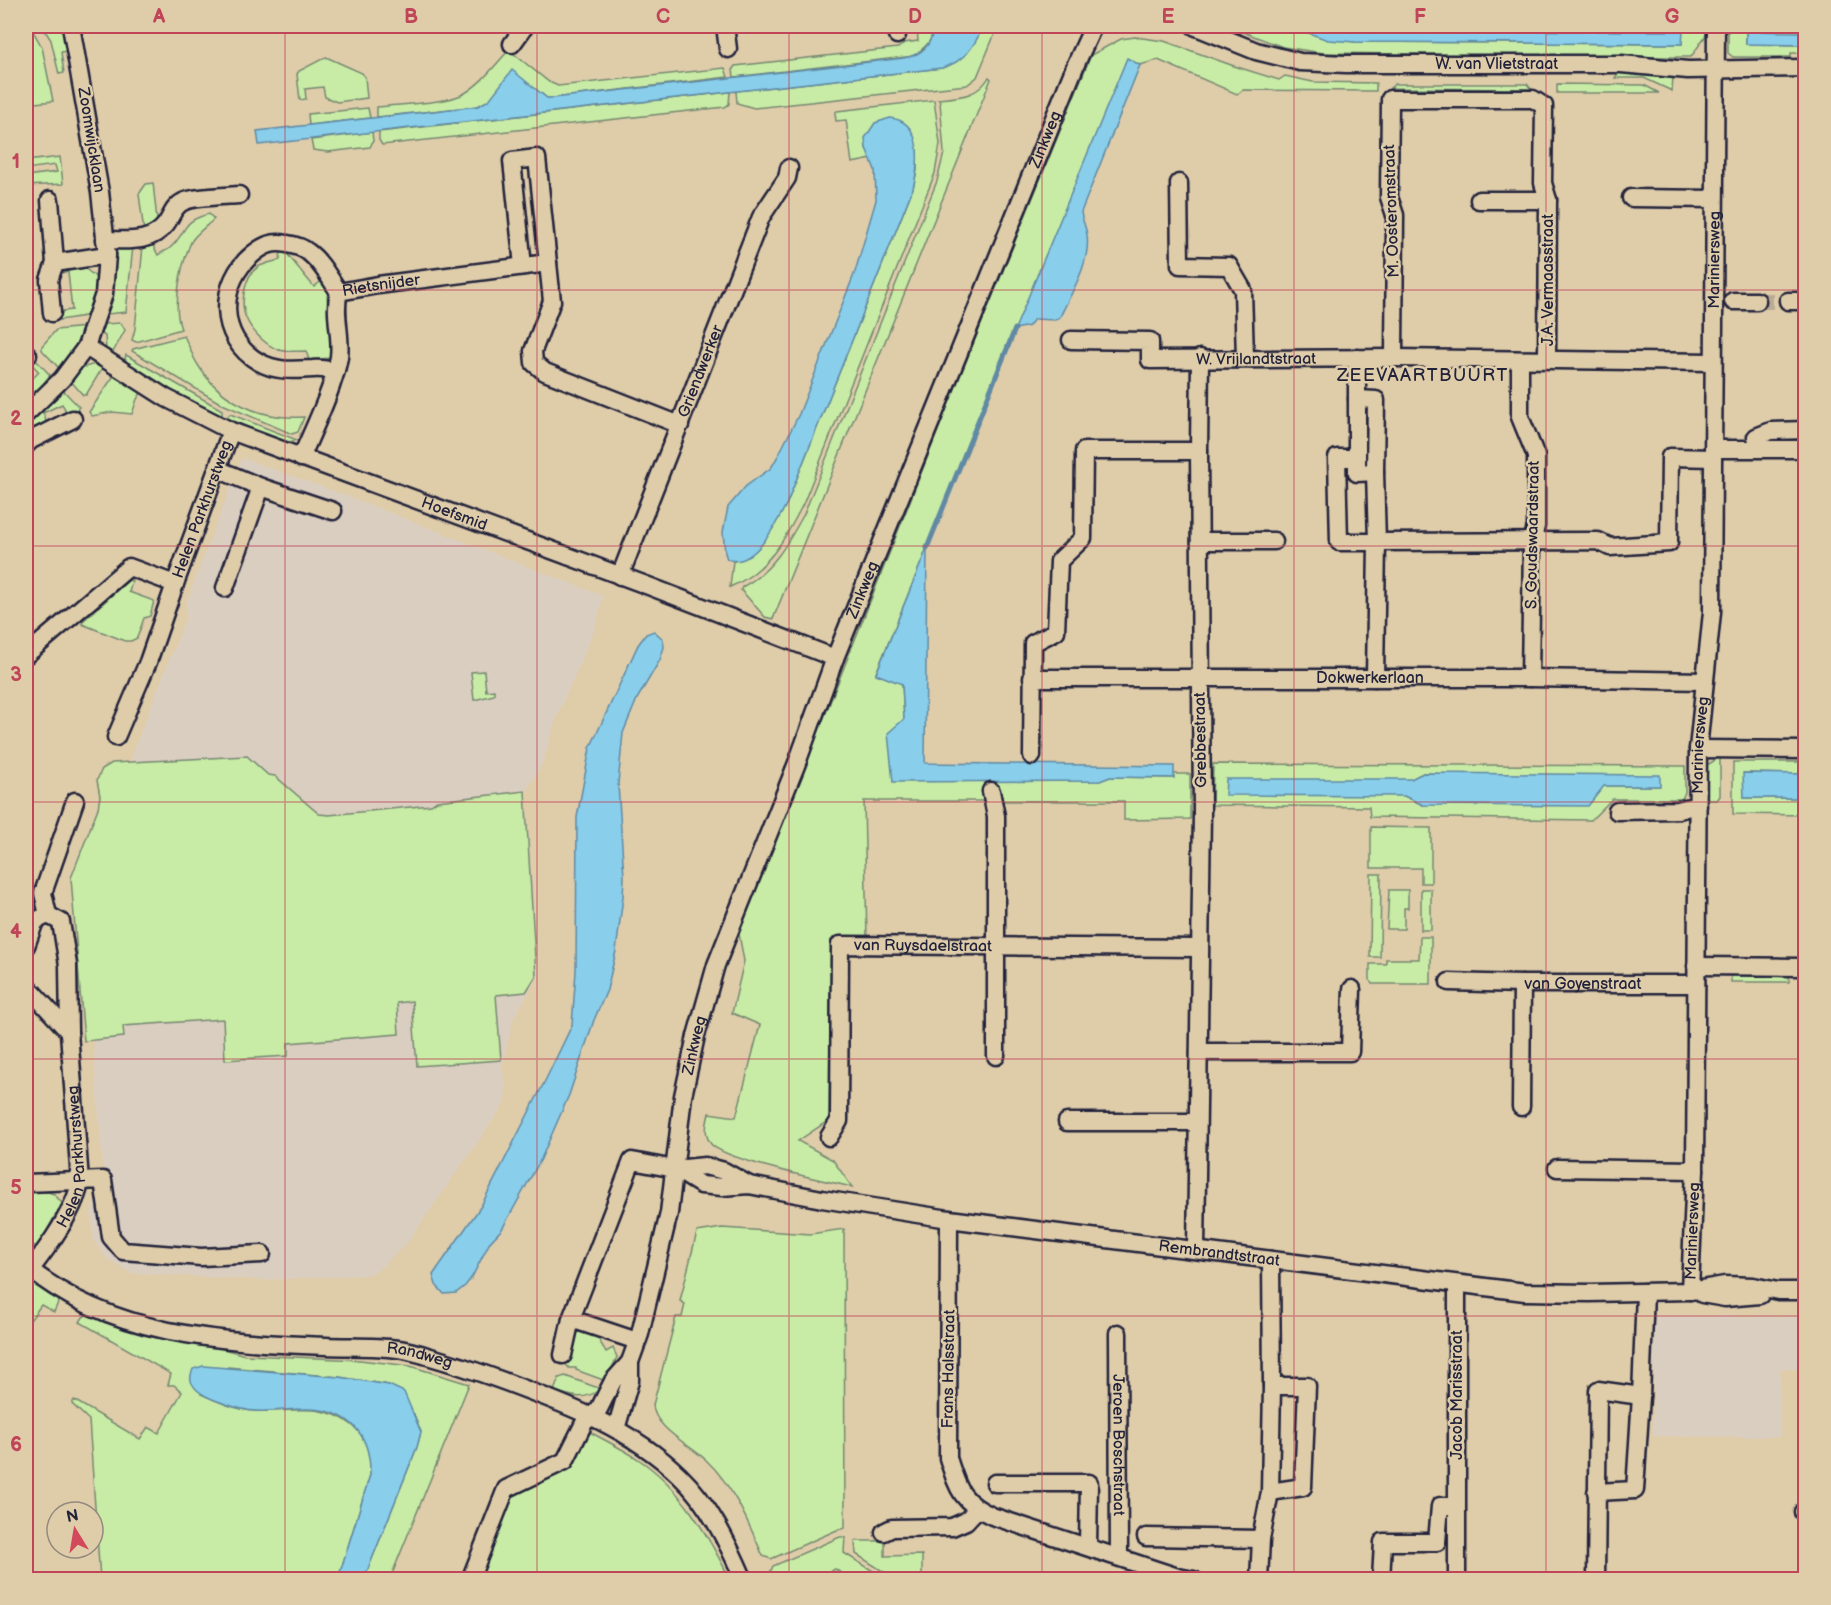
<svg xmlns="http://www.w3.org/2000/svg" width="1831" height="1605" font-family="'Balsamiq Sans',sans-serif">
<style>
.built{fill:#dacec1}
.green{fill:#c8eca5;stroke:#758770;stroke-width:1.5;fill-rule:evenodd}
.water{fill:#89ceea;stroke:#6089a4;stroke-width:1.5}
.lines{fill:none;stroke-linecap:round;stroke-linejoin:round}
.stream{stroke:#6089a4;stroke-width:5}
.minor-tunnel{stroke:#b9ab94;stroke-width:16;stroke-dasharray:16 8;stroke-linecap:butt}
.minor-casing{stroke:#22223b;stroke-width:21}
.minor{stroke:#dfcdaa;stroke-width:16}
.grid{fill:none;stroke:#c04558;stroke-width:1.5;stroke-opacity:0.55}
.labels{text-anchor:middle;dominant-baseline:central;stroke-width:5;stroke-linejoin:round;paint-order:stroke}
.street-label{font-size:16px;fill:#22223b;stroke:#dfcdaa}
.neighbourhood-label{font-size:18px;letter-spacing:1.5px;fill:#22223b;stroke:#dfcdaa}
.neatline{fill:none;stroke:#c04558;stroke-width:2}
.grid-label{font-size:20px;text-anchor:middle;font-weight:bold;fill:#c04558}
</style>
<rect width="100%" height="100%" fill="#dfcdaa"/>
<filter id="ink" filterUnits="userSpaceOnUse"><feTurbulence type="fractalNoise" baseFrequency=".0167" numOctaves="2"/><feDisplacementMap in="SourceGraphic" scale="12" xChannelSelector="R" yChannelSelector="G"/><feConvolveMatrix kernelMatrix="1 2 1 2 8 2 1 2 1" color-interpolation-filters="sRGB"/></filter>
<g filter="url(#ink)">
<!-- built -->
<g class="built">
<polygon points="242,458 347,496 603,596 595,628 556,718 543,762 526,792 538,977 514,1017 502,1066 506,1088 505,1103 407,1243 378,1270 365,1275 263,1280 131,1273 106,1258 94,1241 91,1213 103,1170 93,1040 128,769 138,739 185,620 187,602 198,571"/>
<polygon points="1654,1316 1798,1317 1798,1369 1780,1369 1780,1437 1653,1436"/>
</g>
<!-- green -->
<g class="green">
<polygon points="26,26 30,26 42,47 53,101 26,104"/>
<polygon points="42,26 63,26 68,51 61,52 64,73 59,74 51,40"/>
<path d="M917 26H933C933 42 926 46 914 56L734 77 733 69 735 66 898 48 904 43 918 41Z"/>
<path d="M983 26H998L977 77 967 85 754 108 737 103 736 91 942 68C962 62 976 44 983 26Z"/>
<polygon points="1227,26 1289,26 1298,30 1355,42 1682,44 1682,31 1358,30 1339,29 1328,26 1706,26 1706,35 1691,57 1665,57 1323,53 1283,47"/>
<polygon points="1730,26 1805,26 1805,32 1746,31 1746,44 1805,45 1805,57 1801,57 1801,53 1791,53 1791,57 1733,57 1728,53 1728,27"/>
<path d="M1135 37 1164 41 1234 66 1279 80 1285 76 1313 82 1376 83V91L1243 90 1237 94 1158 60 1140 65 1127 59 876 673 902 683 904 719 893 781H1099L1110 777 1173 778 1174 774H1190V819L1124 820V801H864L867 940H831L829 1120 798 1141 833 1160 852 1187C827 1181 724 1160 711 1144 703 1134 707 1123 709 1113L736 1117 760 1025 732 1013 744 961 739 934 742 924 945 413 1091 55 1121 39Z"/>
<path d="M509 50 549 82 558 86 725 68 728 77 553 98H547L542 94 489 100 478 106 377 117V107C399 104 447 104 465 93 482 83 496 64 509 50Z"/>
<polygon points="326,57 362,73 365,77 367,98 337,102 325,97 323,87 305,89 306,99 300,100 297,74 299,71"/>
<polygon points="1619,72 1673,76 1672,91 1644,78 1615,78"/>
<path d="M989 77 991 79 773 619 765 617 741 590 742 587C772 572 788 543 804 514L937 181 944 153 940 101 938 99C958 97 978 97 989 77Z"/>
<polygon points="1395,84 1527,84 1531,89 1390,88"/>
<polygon points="1557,84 1644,85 1659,93 1557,93"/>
<polygon points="730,92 729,104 725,107 382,145 379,140 379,132"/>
<path d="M934 100 940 144 935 173 804 502C786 538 768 571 730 587L733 561C761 557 774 526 787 503L913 188 917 171V150L866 148 872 159 852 163 846 120 836 121 835 113 837 111Z"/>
<polygon points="368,108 370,118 309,125 308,114"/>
<polygon points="372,132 373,141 370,147 328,152 313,150 311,140"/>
<polygon points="60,157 63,184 26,186 26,176 57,172 55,165 26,169 26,161"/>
<polygon points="153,183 157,220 154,227 144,232 139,194 146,184"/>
<path d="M209 214 214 219C207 226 195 234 191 242 181 265 172 306 181 329L136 342 132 340 135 329 143 246 152 244 158 255C161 252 167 251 170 248 188 232 180 221 209 214Z"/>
<polygon points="133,246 126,312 107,314 114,286 114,249"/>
<path d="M281 247 289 249 288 255 314 287 325 278 333 290 327 296 332 336 330 358 309 360 306 351C295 351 284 353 274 348 263 342 251 330 246 318 240 304 244 276 258 267 265 263 273 262 280 260Z"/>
<polygon points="83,267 97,278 95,299 91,315 60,320 56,312 72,310 68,272 59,273 57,270"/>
<polygon points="121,323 125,330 113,352 106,349 105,336 100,333 104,324"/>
<polygon points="86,327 79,340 59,368 42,350 42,346 56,330"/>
<path d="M184 336C189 345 192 356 198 365 221 402 261 420 304 417L298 432 292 434 220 403 132 351 133 349Z"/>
<polygon points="126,355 222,410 222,416 174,392 128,364 125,358"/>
<polygon points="33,357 50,375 35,394 26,402 26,385 39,372 30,362"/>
<polygon points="95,364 103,367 86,395 83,395 70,380 82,365 85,367"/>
<polygon points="115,374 143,390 137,399 132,414 112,412 92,416 89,412"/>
<polygon points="62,389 79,407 74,413 68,414 62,404 43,413 47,424 26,439 26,423"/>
<polygon points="230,414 297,440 284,443 227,418"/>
<polygon points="129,580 132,581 129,592 154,601 150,616 144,618 137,638 131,641 125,641 82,624 83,621"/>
<polygon points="484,671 486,691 494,690 494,695 474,700 471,672"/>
<polygon points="247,756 268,775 275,776 319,814 329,815 431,805 437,801 525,791 536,976 526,992 496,995 501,1060 417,1066 412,1001 397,1003 399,1034 288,1043 288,1056 225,1060 223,1019 123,1026 124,1037 84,1041 71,878 98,808 100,796 97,780 102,769 112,763"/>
<polygon points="1720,757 1720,796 1717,800 1706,800 1705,764 1709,764"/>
<polygon points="1733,762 1805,762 1805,774 1744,773 1744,798 1805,798 1805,815 1733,814"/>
<path d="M1213 764 1685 766V792L1682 799H1612L1591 820 1370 817 1369 807 1212 805ZM1423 773 1660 786H1604L1423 805 1404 796 1411 779Z"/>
<polygon points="1371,827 1431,828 1431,883 1421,883 1421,868 1371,868"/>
<polygon points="1371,874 1381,874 1380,957 1370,957"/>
<rect x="1421" y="889" width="10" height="41"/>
<polygon points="1389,890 1408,890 1408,908 1404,908 1404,929 1387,929"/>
<polygon points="1420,937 1431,937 1431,984 1372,984 1370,980 1370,964 1386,964 1386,959 1419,959"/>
<polygon points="1731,974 1789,975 1789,982 1731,982"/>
<polygon points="48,1192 54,1194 62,1203 45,1234 36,1247 26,1239 26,1193"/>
<path d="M722 1228 810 1234 844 1229 845 1528 837 1530 771 1559 763 1556C749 1524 733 1485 706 1460 690 1445 654 1428 653 1405L676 1317H682L685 1304 680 1301 697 1232Z"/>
<polygon points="26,1275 60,1298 54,1312 41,1305 26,1326"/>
<path d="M91 1312 245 1355 360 1360 410 1366 469 1384 390 1579H364L417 1447 421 1432 414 1415 389 1385 339 1377 228 1367 201 1394C217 1401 236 1410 254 1411 289 1413 323 1401 352 1425 368 1438 371 1456 370 1475L338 1579H100L89 1420 72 1404 74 1400 140 1439 148 1427 159 1433 182 1392 174 1385H168L171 1374 80 1322 83 1317Z"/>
<polygon points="574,1329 600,1333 597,1337 606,1352 613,1348 617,1357 606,1381 576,1370 576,1368 569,1368 565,1363"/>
<path d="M565 1376 601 1389C584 1401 573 1397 554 1391L559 1378Z"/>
<path d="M590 1432C606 1441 623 1449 638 1459 682 1488 707 1534 730 1579L475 1580 511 1488C556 1485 568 1469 590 1432Z"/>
<polygon points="840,1537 845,1537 844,1553 886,1579 850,1579 835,1569 817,1580 774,1579 770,1573 773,1566"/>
<polygon points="855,1541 885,1541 885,1556 922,1555 922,1579 895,1579 856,1554"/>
</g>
<!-- water -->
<g class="water">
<path d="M933 26H983C975 46 964 62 942 68L259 145 257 131 478 106 489 100 512 70 547 98H553L904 58C922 55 933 44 933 26Z"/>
<polygon points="1289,26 1328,26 1339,29 1358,30 1683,31 1682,44 1355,42 1328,40"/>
<polygon points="1746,31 1805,32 1805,45 1746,44"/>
<path d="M1127 58 1140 65 1081 212C1082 220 1086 227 1087 235 1091 262 1071 293 1060 317L1055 320 1034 319 1029 326 1015 329Z"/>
<path d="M890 118C924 121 919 165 913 188L787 503C777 522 754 570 727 559L725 553 723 532 728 507 746 486 771 468 778 456 799 414 855 272 876 200 875 170 866 148 865 138 875 123Z"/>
<polygon points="927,548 925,763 1174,766 1174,778 1110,777 1100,781 893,782 888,733 904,719 902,684 876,674"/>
<polygon points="654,631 663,639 664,647 660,660 637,699 623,733 618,784 624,877 623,897 616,951 607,990 594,1020 569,1095 541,1159 502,1229 490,1242 472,1277 465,1286 456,1293 444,1294 436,1285 433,1275 481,1206 546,1079 572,1025 576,971 577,817 590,748 638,645 646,634"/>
<polygon points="1423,773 1660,775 1660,786 1604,786 1588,806 1423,805 1404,796 1225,795 1226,779 1411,779"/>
<polygon points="1743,773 1805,774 1805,798 1744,798"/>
<path d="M203 1366 339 1377 389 1385 404 1392 421 1432 417 1447 364 1579H338L370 1475C371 1434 349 1409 306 1409 289 1409 273 1412 256 1411 243 1411 231 1406 220 1402 211 1399 203 1396 196 1389 190 1382 189 1378 193 1369Z"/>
</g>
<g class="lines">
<!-- stream -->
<polyline class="stream" points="927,548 1015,329"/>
<!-- minor-tunnel -->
<polyline class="minor-tunnel" points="1757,301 1788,301"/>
<!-- minor casing -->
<g class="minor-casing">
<g id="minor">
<polyline points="725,26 728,49"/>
<polyline points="896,26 897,35"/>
<path id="s1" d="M1194 26 1256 51 1300 62 1346 64H1621L1688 70 1806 68"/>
<polyline points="512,44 525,26"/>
<polyline points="1179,183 1180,265 1229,266 1243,290 1245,358"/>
<polyline points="1631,198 1714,199"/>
<polyline points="50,200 55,263 49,280 52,313"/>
<polyline points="1479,200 1548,200"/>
<path d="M105 240C127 240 151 244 166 224 171 217 174 206 183 202 191 197 227 196 239 195"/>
<polyline points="55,263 107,255"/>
<polyline points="523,266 512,161 537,158 552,301 533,351 534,363 545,372 680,425"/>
<polyline points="1733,301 1757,301"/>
<polyline points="1788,301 1806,301"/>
<path id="s2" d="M1071 340 1150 341V360L1394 358 1713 362"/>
<path id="s3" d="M86 347 166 398 231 431 646 585 835 658"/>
<polyline points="26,357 28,355"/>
<polyline points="1357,358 1357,458 1337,458 1339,542 1377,542 1375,678"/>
<polyline points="1394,358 1395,215 1389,197 1390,99 1533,99 1544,106 1543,183 1548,200 1547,359"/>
<polyline points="1520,360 1520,417 1536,456 1536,526 1532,542 1530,678"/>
<path d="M336 371C328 370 320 368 313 369 293 370 277 372 259 362 217 338 218 282 253 254 264 245 273 241 287 244 294 245 302 247 308 252 321 261 330 279 339 292"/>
<polyline points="1357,399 1376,400 1375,472"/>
<polyline points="26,414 62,379 86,347 104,294 107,255 100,192 71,26"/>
<polyline points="1756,437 1771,431 1806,430"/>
<polyline points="26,445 31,440 73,419"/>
<polyline points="1713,449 1806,449"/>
<path id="s4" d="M301 458C313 430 334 387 339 357 342 335 333 314 339 292L378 285 548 263"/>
<polyline points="1357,458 1357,473 1375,472 1377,542 1598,541 1610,547 1669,543 1670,457 1713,458"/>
<polyline points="217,469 261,487 333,511"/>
<polyline points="1200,541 1274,541"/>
<path id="s5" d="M620 576 761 217 787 178 789 168"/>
<polyline points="225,588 261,487"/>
<path id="s6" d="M26 655 129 567 175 584 231 431"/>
<path id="s7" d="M1032 678H1530L1705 681"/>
<polyline points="116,737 148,662 175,584"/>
<polyline points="1698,749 1806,750"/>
<polyline points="1032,756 1033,643 1056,631 1059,561 1083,538 1084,451 1199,451"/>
<polyline points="991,791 996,816 996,1056"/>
<polyline points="1617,811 1678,810 1698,805"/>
<polyline points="48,915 43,893 75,801"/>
<polyline points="26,946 35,921 48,915"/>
<polyline points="1696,966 1806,967"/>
<polyline points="1449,982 1522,984"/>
<polyline points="26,985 69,1032"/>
<polyline points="1199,1052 1350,1052 1352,989"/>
<path id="s8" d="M1521 1107 1522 984H1696"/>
<polyline points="1067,1122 1197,1122"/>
<path id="s9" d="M829 1137 839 1121 840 945 1199 948"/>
<polyline points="1557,1168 1695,1170"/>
<path id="s10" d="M675 1169 701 1185 722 1187 749 1185 822 1199 949 1219 1525 1292 1589 1293 1690 1291 1725 1285 1753 1286 1778 1291H1806"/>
<polyline points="26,1183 103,1180 111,1237 123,1251 201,1257 262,1254"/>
<path d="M949 1219 948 1458C958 1489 961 1502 992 1516L1178 1577 1194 1580"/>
<polyline points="1196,1250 1202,812 1199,451 1200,358"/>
<polyline points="1271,1260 1272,1386"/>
<path id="s11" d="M26 1266C109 1336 222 1342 326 1346 350 1347 374 1346 398 1349 407 1350 416 1353 424 1355 452 1363 479 1372 506 1382 568 1405 632 1429 680 1476 709 1504 728 1543 744 1580"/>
<path id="s12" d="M30 1270C47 1249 77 1207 80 1181L69 1032 68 965 61 922 48 915"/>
<polyline points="1457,1284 1457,1580"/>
<path id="s13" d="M1690 1291 1695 1170 1698 749 1712 612 1716 26"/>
<polyline points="1702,1294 1725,1298 1760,1295"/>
<polyline points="571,1319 637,1341"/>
<path id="s14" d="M1118 1333 1119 1557"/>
<polyline points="563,1355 571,1319 632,1161 675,1169 705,1166 724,1171 749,1185"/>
<polyline points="1641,1396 1645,1292"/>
<path id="s15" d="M616 1429 630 1381V1362L640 1334 669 1213 683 1096 696 1036 716 965 797 763 835 658 1076 64 1092 29 1095 26"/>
<polyline points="995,1483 1089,1483 1088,1547"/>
<polyline points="1803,1512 1806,1512"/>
<polyline points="884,1532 892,1528 952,1527 966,1521 977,1509"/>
<polyline points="1146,1537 1261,1539"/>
<polyline points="470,1580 506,1489 565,1461 584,1423 599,1409 613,1381 630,1362"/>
<polyline points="1259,1580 1261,1539 1270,1492 1272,1386 1307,1386 1303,1487 1270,1492"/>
<polyline points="1381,1580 1383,1542 1437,1542 1440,1506 1456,1506"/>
<polyline points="1596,1580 1598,1390 1641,1396 1635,1490 1596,1492"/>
</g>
</g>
<!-- minor -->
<use href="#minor" class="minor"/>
</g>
</g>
<!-- grid -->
<path class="grid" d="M285 26V1580M537 26V1580M789 26V1580M1042 26V1580M1294 26V1580M1546 26V1580M26 290H1806M26 546H1806M26 802H1806M26 1059H1806M26 1316H1806"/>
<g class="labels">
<!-- street labels -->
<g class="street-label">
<text stroke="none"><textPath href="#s1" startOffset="309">W. van Vlietstraat</textPath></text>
<text transform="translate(91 140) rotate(81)">Zoomwijcklaan</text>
<text stroke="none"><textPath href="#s15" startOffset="1365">Zinkweg</textPath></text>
<text transform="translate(1392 211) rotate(-92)">M. Oosteromstraat</text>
<text stroke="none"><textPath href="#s13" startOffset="1032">Mariniersweg</textPath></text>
<text transform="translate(1548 280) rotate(-90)">J.A. Vermaasstraat</text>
<text stroke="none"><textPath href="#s4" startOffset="216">Rietsnijder</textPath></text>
<text stroke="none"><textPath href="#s2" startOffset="204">W. Vrijlandtstraat</textPath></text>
<text stroke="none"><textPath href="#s5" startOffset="220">Griendwerker</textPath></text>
<text stroke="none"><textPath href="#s6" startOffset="264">Helen Parkhurstweg</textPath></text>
<text stroke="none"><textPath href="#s3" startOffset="406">Hoefsmid</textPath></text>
<text transform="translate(1533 535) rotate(-89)">S. Goudswaardstraat</text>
<text stroke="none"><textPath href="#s15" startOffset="879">Zinkweg</textPath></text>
<text stroke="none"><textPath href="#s7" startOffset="338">Dokwerkerlaan</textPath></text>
<text transform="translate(1201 740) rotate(-91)">Grebbestraat</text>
<text stroke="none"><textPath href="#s13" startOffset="546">Mariniersweg</textPath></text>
<text stroke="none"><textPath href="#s9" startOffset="278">van Ruysdaelstraat</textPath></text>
<text stroke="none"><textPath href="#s8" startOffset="184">van Goyenstraat</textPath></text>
<text stroke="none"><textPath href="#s15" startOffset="393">Zinkweg</textPath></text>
<text stroke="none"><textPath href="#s12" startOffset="126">Helen Parkhurstweg</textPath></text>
<text stroke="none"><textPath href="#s13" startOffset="60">Mariniersweg</textPath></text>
<text stroke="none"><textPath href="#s10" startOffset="554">Rembrandtstraat</textPath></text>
<text stroke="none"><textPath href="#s11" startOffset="411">Randweg</textPath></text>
<text transform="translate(949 1369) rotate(-89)">Frans Halsstraat</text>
<text transform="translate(1457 1395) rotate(-90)">Jacob Marisstraat</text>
<text stroke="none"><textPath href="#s14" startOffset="112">Jeroen Boschstraat</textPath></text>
</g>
<!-- neighbourhood labels -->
<g class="neighbourhood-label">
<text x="1423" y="375">ZEEVAARTBUURT</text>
</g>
</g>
<!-- margin -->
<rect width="1831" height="1605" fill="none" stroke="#dfcdaa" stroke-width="66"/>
<!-- north arrow -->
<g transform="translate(75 1530) rotate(349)"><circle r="28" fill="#dfcdaa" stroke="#93897e" stroke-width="1.5"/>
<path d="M0-4.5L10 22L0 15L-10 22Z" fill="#d1495b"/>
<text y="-9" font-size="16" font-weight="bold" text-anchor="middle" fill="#22223b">N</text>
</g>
<rect x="33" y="33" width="1765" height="1539" class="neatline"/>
<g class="grid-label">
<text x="159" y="23">A</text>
<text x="411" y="23">B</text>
<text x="663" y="23">C</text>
<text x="915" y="23">D</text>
<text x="1168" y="23">E</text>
<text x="1420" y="23">F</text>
<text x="1672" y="23">G</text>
<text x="16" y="168">1</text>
<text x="16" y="425">2</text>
<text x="16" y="681">3</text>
<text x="16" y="938">4</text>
<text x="16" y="1194">5</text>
<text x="16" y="1451">6</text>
</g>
</svg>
